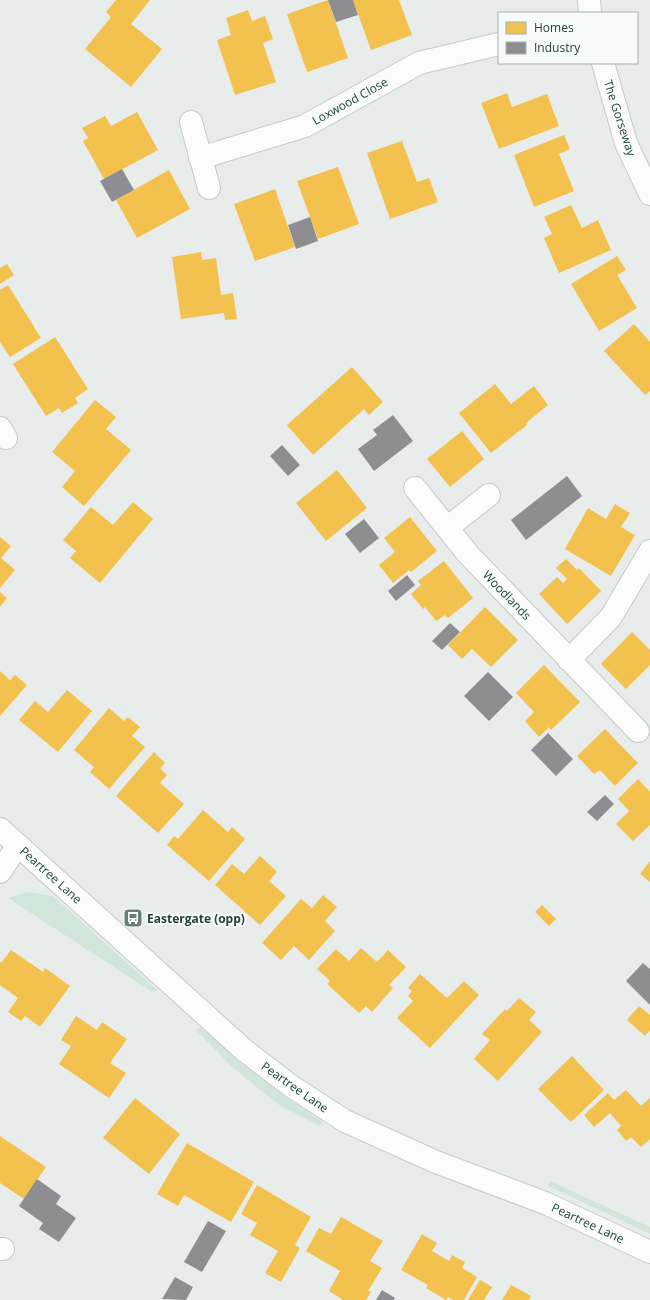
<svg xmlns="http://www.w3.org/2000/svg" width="650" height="1300" font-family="'Open Sans',sans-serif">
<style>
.green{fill:#d1e6d8}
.homes{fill:#f2c14e}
.industry{fill:#8d8d92}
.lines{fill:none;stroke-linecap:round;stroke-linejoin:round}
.minor-casing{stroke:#c5cac8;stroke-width:24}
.tertiary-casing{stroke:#c5cac8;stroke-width:24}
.minor{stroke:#fcfcfc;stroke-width:22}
.tertiary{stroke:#fcfcfc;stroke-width:22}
.labels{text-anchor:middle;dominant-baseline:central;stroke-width:4;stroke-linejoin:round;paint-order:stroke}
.street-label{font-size:12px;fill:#24423a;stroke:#f7fbf9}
.poi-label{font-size:12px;font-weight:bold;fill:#24423a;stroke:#f7fbf9;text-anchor:start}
</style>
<rect width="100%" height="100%" fill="#e8edeb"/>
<!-- green -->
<g class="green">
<polygon points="28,892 53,896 157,990 152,992 8,898"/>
<polygon points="199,1027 284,1096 323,1122 320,1126 279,1105 232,1067 196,1030"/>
<polygon points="550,1181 650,1227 650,1234 548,1186"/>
</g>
<!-- homes -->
<g class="homes">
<polygon points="116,0 150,0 131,24 162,49 131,87 85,49 111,17 106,12"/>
<polygon points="328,0 348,58 307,72 287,14"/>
<polygon points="353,0 399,0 412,35 371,50"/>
<polygon points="248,10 252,21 265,16 273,39 263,43 276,82 235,95 217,40 231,35 226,18"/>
<polygon points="507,93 512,107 547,94 559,126 499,149 481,103"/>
<polygon points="137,112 158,150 104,179 83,141 88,138 82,128 105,116 111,126"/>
<polygon points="564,135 570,149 559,154 574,191 534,207 514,155"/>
<polygon points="402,141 417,182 429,178 438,202 390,219 367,153"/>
<polygon points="338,167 359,224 318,239 297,181"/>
<polygon points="169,170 190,209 137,238 116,200"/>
<polygon points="275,189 295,247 255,261 234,204"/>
<polygon points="571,205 582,228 598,220 611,250 559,273 544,238 552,234 544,217"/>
<polygon points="201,252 202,260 216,258 221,295 233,293 237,319 225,320 224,313 181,319 172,257"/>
<polygon points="617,256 626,270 617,275 637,308 599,331 571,284"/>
<polygon points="7,264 14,275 0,284 0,268"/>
<polygon points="8,285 41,338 10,357 0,342 0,290"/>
<polygon points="634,324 650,342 650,391 645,395 604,351"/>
<polygon points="55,337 88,389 75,398 78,403 62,413 59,408 46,416 13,364"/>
<polygon points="352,367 383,402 369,415 364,409 313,455 287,425"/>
<polygon points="495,384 511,404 534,386 548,405 526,423 527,425 491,453 459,413"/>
<polygon points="95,400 116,417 106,429 131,450 84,506 62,487 75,471 52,452"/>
<polygon points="462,431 484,459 450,487 427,459"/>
<polygon points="337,470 367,508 326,541 296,503"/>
<polygon points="133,502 153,519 100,583 70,558 76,551 63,540 91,507 113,525"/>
<polygon points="615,504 630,513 621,527 635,535 611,576 565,549 588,508 606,519"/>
<polygon points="410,517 437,551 411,572 409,570 393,583 379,565 395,552 384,538"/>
<polygon points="0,537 11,546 1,558 15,570 0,588"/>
<polygon points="566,559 577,570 579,568 601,591 567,624 539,594 557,577 563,583 567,579 556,568"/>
<polygon points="444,561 473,598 448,618 445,615 436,621 425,607 423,609 411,594 421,585 418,581"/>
<polygon points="0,592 7,598 0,607"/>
<polygon points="485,607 518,640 491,667 472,649 462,659 448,645"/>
<polygon points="632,632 650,650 650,665 626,689 601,664"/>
<polygon points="544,665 580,702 551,730 549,727 539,737 525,721 534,712 516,693"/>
<polygon points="0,671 10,680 15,675 27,685 0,716"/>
<polygon points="67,690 92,711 58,752 19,720 35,701 48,712"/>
<polygon points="109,708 124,721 128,717 140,727 132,736 145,747 109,789 90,772 94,767 74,750"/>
<polygon points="605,729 638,763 615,786 600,770 594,774 577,756"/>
<polygon points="154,752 165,763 160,768 167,775 160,783 184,804 158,833 116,796"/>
<polygon points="638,779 650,792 650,825 633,841 616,824 629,811 618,799"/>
<polygon points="203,810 228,832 232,827 245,839 209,881 167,845 174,836 178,839"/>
<polygon points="260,856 277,872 269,881 286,896 260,925 215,885 232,864 244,874"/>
<polygon points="650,861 650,882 640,874"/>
<polygon points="323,895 337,907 325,921 335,931 309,960 294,946 281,960 262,943 301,899 312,908"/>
<polygon points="542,905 556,919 549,926 535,912"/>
<polygon points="361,948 377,962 388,950 406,967 389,985 393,988 372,1012 366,1006 359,1013 327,984 330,981 317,969 336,949 349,961"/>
<polygon points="11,950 43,972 45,968 70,986 40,1027 25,1016 21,1021 8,1012 18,998 0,985 0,962 1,963"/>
<polygon points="420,974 447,998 464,981 479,995 430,1048 397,1018 413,1001 408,996 412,991 408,988"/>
<polygon points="519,998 536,1012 529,1020 542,1032 498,1081 474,1059 490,1040 482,1034 505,1009 507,1011"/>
<polygon points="639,1006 650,1015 650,1030 645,1036 627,1020"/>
<polygon points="76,1016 97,1030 102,1022 127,1039 110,1063 126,1073 109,1098 59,1064 71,1046 61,1040"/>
<polygon points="572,1056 604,1090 571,1122 538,1089"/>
<polygon points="626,1090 641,1106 650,1098 650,1139 641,1147 631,1137 626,1141 617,1130 621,1126 610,1113 594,1127 584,1115 608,1093 614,1100"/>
<polygon points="135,1098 180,1134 149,1174 103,1138"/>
<polygon points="0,1136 46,1167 24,1199 0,1183"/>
<polygon points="187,1143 254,1182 231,1222 184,1195 178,1206 157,1194"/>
<polygon points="257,1185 311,1217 295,1245 300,1248 281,1282 265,1273 278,1251 250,1235 257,1223 241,1214"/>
<polygon points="341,1217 383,1241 370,1261 382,1268 368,1291 371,1292 366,1300 343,1300 329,1291 340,1271 306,1251 319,1228 331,1234"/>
<polygon points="422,1234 437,1243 432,1251 449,1261 452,1255 465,1262 462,1268 477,1277 464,1300 454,1300 448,1297 446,1300 426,1288 428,1285 401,1270"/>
<polygon points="480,1280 492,1287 484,1300 468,1300"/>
<polygon points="511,1285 531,1296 529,1300 502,1300"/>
</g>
<!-- industry -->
<g class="industry">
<polygon points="328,0 353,0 358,15 336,22"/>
<polygon points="122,169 134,190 112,202 100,181"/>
<polygon points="310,217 318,241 296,249 288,225"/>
<polygon points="393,415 413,441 374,471 358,449 377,435 373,430"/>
<polygon points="282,445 300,465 288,476 270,456"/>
<polygon points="567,476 582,496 526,540 511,520"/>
<polygon points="364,519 379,538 360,553 345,534"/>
<polygon points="407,575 415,585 396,601 388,591"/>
<polygon points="450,623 460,632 442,650 432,641"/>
<polygon points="488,672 513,697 489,721 464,696"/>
<polygon points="548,733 573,759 556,776 531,750"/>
<polygon points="605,795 614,804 597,821 587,812"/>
<polygon points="643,963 650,969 650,1005 626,981"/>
<polygon points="37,1179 61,1196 56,1204 76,1218 59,1242 39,1229 43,1223 19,1206"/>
<polygon points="208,1221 226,1231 202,1272 184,1262"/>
<polygon points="175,1277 193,1287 186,1300 162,1299"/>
<polygon points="382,1290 395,1298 394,1300 376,1300"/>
</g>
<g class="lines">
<!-- minor casing -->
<g class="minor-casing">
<g id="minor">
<polyline points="589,0 590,13"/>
<polyline points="603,63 626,143 650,194"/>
<polyline points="191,122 209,188"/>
<polyline points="200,158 305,126 419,63 499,44"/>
<polyline points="0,428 6,438"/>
<polyline points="415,488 468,554 638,731"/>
<polyline points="447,528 489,495"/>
<polyline points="569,660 611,617 650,551"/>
<polyline points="0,872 18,845"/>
<polyline points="0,1249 3,1249"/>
</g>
</g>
<!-- tertiary casing -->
<g class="tertiary-casing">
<polyline id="tertiary" points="0,829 244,1050 291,1086 345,1121 436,1162 545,1203 650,1252"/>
</g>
<!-- minor -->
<use href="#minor" class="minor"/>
<!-- tertiary -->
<use href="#tertiary" class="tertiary"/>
</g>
<!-- icons -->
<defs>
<g id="bus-square" transform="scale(1)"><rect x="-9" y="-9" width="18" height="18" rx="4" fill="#697e78" stroke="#f7fbf9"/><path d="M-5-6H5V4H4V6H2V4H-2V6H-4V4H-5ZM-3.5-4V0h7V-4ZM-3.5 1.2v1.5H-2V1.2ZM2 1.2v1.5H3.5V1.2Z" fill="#fff"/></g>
</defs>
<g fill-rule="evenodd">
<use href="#bus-square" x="133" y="918"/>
</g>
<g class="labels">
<!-- street labels -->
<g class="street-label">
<text transform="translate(350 101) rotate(-29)">Loxwood Close</text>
<text transform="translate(620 118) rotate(72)">The Gorseway</text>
<text transform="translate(507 595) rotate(46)">Woodlands</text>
<text transform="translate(51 875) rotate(42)">Peartree Lane</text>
<text transform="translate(295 1087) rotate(35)">Peartree Lane</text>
<text transform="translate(588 1223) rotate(25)">Peartree Lane</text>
</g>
<!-- poi labels -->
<g class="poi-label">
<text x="147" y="918">Eastergate (opp)</text>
</g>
</g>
<!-- legend -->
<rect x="498" y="12" width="140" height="52" fill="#f7fbf9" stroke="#a3b1ad"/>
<rect x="506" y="22" width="20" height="12" fill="#f2c14e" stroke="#a3b1ad"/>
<text x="534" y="32" font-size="12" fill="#24423a">Homes</text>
<rect x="506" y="42" width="20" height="12" fill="#8d8d92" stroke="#a3b1ad"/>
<text x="534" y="52" font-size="12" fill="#24423a">Industry</text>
</svg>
